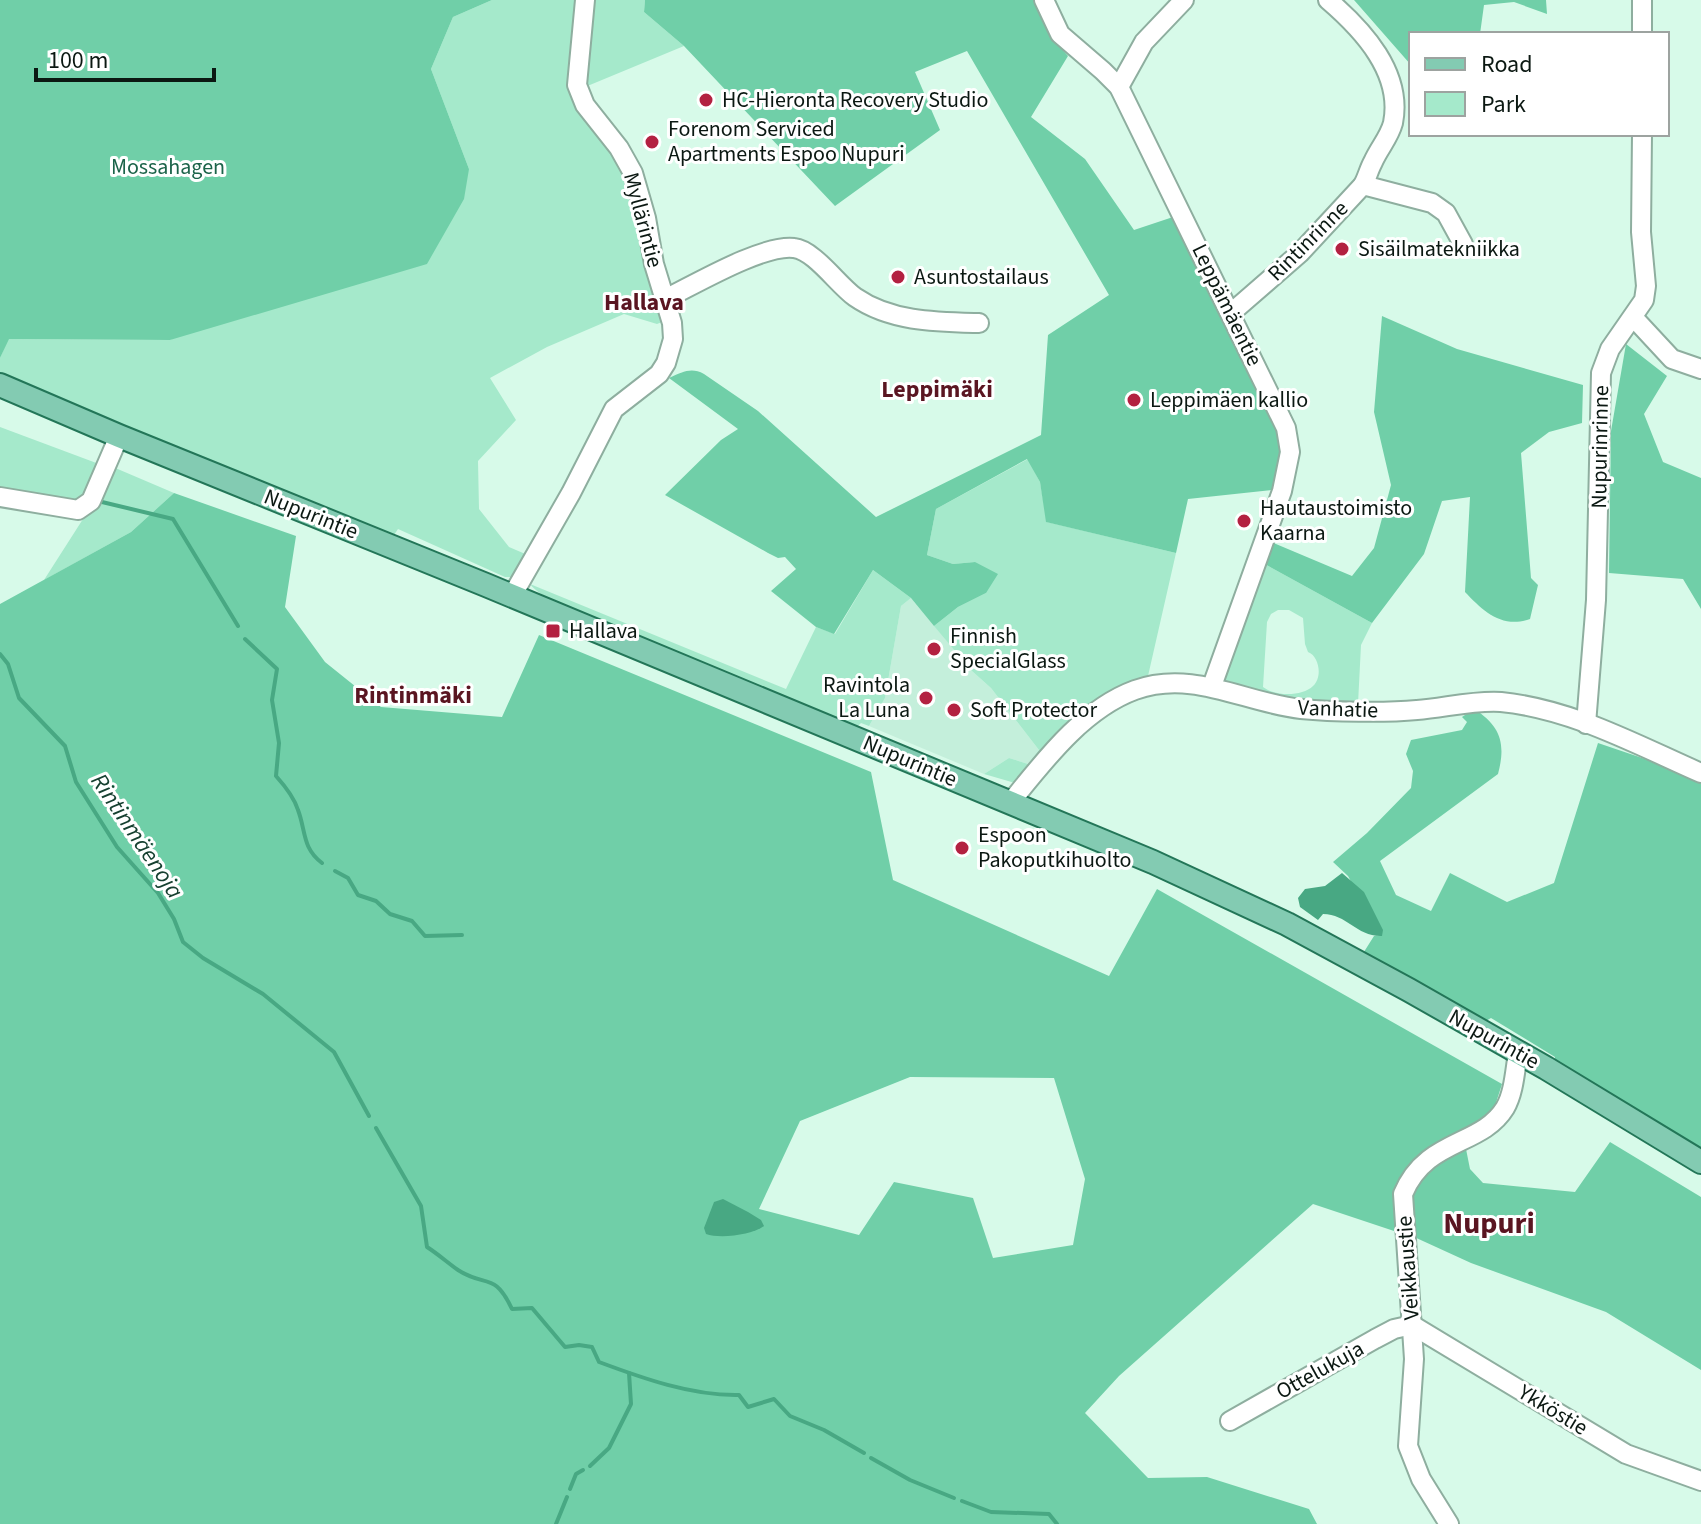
<svg xmlns="http://www.w3.org/2000/svg" width="1701" height="1524" font-family="'Source Sans 3',sans-serif">
<style>
.built{fill:#c4efdb}
.green{fill:#a5e9cb;fill-rule:evenodd}
.forest{fill:#70cfa8;fill-rule:evenodd}
.water{fill:#48a883}
.lines{fill:none;stroke-linecap:round;stroke-linejoin:round}
.stream{stroke:#48a883;stroke-width:4}
.minor-casing{stroke:#8eae9f;stroke-width:22}
.major-casing{stroke:#237658;stroke-width:26}
.minor{stroke:#fff;stroke-width:18}
.major{stroke:#83cbb2;stroke-width:22}
.poi-dot{fill:#b32141;stroke:#fff;stroke-width:3}
.labels{text-anchor:middle;dominant-baseline:central;stroke-width:6;stroke-linejoin:round;paint-order:stroke}
.poi-label{font-size:22px;fill:#0b1812;stroke:#fff;text-anchor:start}
.park-label{font-size:22px;fill:#1c644a;stroke:#fff}
.street-label{font-size:22px;fill:#0b1812;stroke:#fff}
.neighbourhood-label{font-size:24px;font-weight:bold;fill:#5a1521;stroke:#fff}
.water-label{font-size:24px;font-style:italic;fill:#164030;stroke:#fff}
.district-label{font-size:30px;font-weight:bold;fill:#5a1521;stroke:#fff}
</style>
<rect width="100%" height="100%" fill="#d7fae9"/>
<!-- built -->
<polygon class="built" points="911,598 972,671 991,688 1039,750 1028,764 1009,758 984,774 869,726 885,698 901,606"/>
<!-- green -->
<g class="green">
<polygon points="492,0 579,0 570,71 621,157 667,320 657,324 624,314 547,347 490,378 516,420 478,461 479,509 509,547 530,556 512,577 505,577 398,529 392,538 0,376 0,358 8,339 170,340 469,169 431,69 453,17"/>
<polygon points="589,0 645,0 644,12 684,46 585,87"/>
<polygon points="0,427 99,464 81,502 0,491"/>
<polygon points="1028,459 1040,482 1047,522 1176,553 1148,676 1125,687 1015,783 984,774 1009,758 1028,764 1039,750 991,688 972,671 934,626 958,607 986,593 975,562 953,564 927,555 936,509"/>
<polygon points="113,467 174,493 131,532 44,580 83,519 96,505"/>
<path d="M1261 562 1372 623 1361 645 1358 704 1291 702 1221 683ZM1278 610H1289L1303 618 1305 644 1308 652C1319 656 1323 677 1313 686 1302 697 1274 696 1263 687L1267 622 1271 614Z"/>
<path d="M873 570 911 598 901 606 885 698 869 726 861 723 857 727C762 691 669 654 578 610 560 602 542 599 530 584L786 689 816 627 835 634Z"/>
</g>
<!-- forest -->
<g class="forest">
<polygon points="0,0 492,0 453,17 431,69 469,169 464,199 427,264 170,340 9,339 0,358"/>
<path d="M645 0H1038L1051 36 1068 56 1031 117 1085 159 1134 230 1176 216 1280 434 1282 459 1272 490 1188 499 1176 553 1046 522 1040 482 1027 459 936 509 927 555 953 564 975 562 998 574 986 593 958 607 934 626 911 598 873 570 834 634 816 627 771 591 796 569 785 557 778 558 768 553 665 495 721 440 738 429 669 378C683 372 691 367 704 374L758 411 876 517 1041 435 1048 335 1109 295 967 51 915 72 940 130 835 206 684 46 644 12Z"/>
<polygon points="1354,0 1546,0 1547,14 1514,2 1484,5 1480,34 1411,34 1411,65"/>
<path d="M1382 316 1457 349 1583 385 1582 423 1549 432 1521 453 1531 578 1538 585 1530 619C1502 629 1483 611 1465 592L1470 497 1442 501 1424 554 1372 623 1261 562 1269 541 1352 576 1374 548 1391 485 1374 412Z"/>
<polygon points="1626,344 1667,376 1644,414 1663,462 1701,478 1701,609 1683,579 1609,573 1611,431"/>
<path d="M174 493 296 536 285 607 325 662 381 707 502 717 539 635 871 772 893 880 1109 976 1157 889 1502 1084 1494 1109 1470 1127 1421 1153 1403 1177 1397 1232 1313 1204 1119 1376 1085 1413 1148 1478 1207 1477 1309 1509 1317 1524H0V604L131 532ZM910 1077 1054 1078 1085 1179 1073 1245 993 1258 973 1198 894 1182 859 1235 759 1209 800 1121Z"/>
<path d="M1474 709C1501 726 1506 744 1498 774L1380 861 1396 895 1431 911 1450 873 1507 902 1554 883 1598 743 1701 778V1154L1554 1063 1555 1057 1491 1018 1484 1022 1362 955 1374 936H1381L1348 876 1333 862 1367 833 1411 788 1413 771 1406 754 1411 740 1462 730 1467 722 1462 717Z"/>
<path d="M1610 1142 1701 1197V1370L1606 1312 1471 1263 1412 1236C1412 1174 1414 1176 1465 1144L1470 1169 1483 1183 1575 1192Z"/>
</g>
<!-- water -->
<g class="water">
<path d="M1342 873 1364 892 1383 930 1382 936C1357 937 1347 914 1323 914L1318 920 1300 907 1298 898 1305 889 1325 886Z"/>
<path d="M723 1199 748 1212 761 1220 764 1226C752 1235 720 1239 706 1234L704 1228 714 1202Z"/>
</g>
<g class="lines">
<!-- stream -->
<g class="stream">
<polyline points="102,502 173,519 238,626"/>
<path d="M245 639 277 669 272 700 279 743 276 776C285 786 294 797 298 810 306 831 302 848 322 863"/>
<polyline points="0,654 8,664 19,698 65,746 76,782 117,847 158,893 174,919 183,942 203,958 263,994 334,1052 369,1116"/>
<polyline points="335,871 348,878 358,895 376,901 390,914 412,921 425,936 462,935"/>
<path d="M376 1128 421 1206 427 1247C438 1254 448 1263 458 1270 486 1288 494 1271 512 1309L532 1308 565 1347 579 1345 592 1347 599 1362C642 1378 692 1396 739 1395L748 1407 774 1399 790 1416 824 1430 864 1453"/>
<polyline points="871,1458 910,1480 954,1498"/>
<polyline points="590,1466 609,1448 631,1404 629,1373"/>
<polyline points="570,1489 576,1474 583,1470"/>
<polyline points="962,1501 991,1512 1049,1514 1057,1524"/>
<polyline points="556,1524 567,1497"/>
</g>
<!-- minor casing -->
<g class="minor-casing">
<g id="minor">
<polyline points="1044,0 1060,34 1103,71 1119,87 1286,428 1290,452 1282,491 1212,686"/>
<path d="M1328 0C1363 30 1403 73 1393 123 1389 138 1379 148 1373 162 1369 169 1367 178 1363 185"/>
<polyline points="1642,34 1642,0"/>
<polyline points="1119,87 1144,42 1184,0"/>
<path d="M665 299C694 285 763 244 794 248 814 250 838 285 855 297 891 322 937 322 979 323"/>
<polyline points="1231,313 1300,253 1363,185 1432,203 1446,213 1463,244"/>
<polyline points="1633,317 1672,359 1701,369"/>
<polyline points="0,497 78,510 91,501 119,436"/>
<polyline points="512,596 571,493 614,409 659,374 666,363 673,339 672,323 654,264 646,218 633,173 619,148 585,105 577,85 585,0"/>
<polyline points="1586,724 1596,600 1601,373 1610,349 1644,300 1646,286 1641,232 1642,134"/>
<path d="M1010 803C1044 761 1083 709 1135 690 1193 669 1245 703 1301 709 1332 712 1386 713 1417 710 1444 708 1474 700 1501 702 1572 709 1637 745 1701 773"/>
<polyline points="1230,1421 1375,1339 1394,1329 1412,1325 1626,1454 1701,1481"/>
<path d="M1449 1524 1421 1479 1408 1446 1414 1359 1403 1194C1426 1138 1481 1147 1505 1108 1514 1093 1515 1070 1518 1053"/>
</g>
</g>
<!-- major casing -->
<g class="major-casing">
<polyline id="major" points="0,385 119,436 486,585 1153,862 1287,924 1409,990 1546,1068 1701,1162"/>
</g>
<!-- minor -->
<use href="#minor" class="minor"/>
<!-- major -->
<use href="#major" class="major"/>
</g>
<!-- markers -->
<g class="poi-dot">
<circle cx="706" cy="100" r="8"/>
<circle cx="652" cy="142" r="8"/>
<circle cx="1342" cy="249" r="8"/>
<circle cx="898" cy="277" r="8"/>
<circle cx="1134" cy="400" r="8"/>
<circle cx="1244" cy="521" r="8"/>
<rect x="545" y="623" width="16" height="16" rx="4"/>
<circle cx="934" cy="649" r="8"/>
<circle cx="926" cy="698" r="8"/>
<circle cx="954" cy="710" r="8"/>
<circle cx="962" cy="848" r="8"/>
</g>
<g class="labels">
<!-- poi labels -->
<g class="poi-label">
<text x="722" y="100">HC-Hieronta Recovery Studio</text>
<text x="668" y="129">Forenom Serviced<tspan x="668" dy="25">Apartments Espoo Nupuri</tspan></text>
<text x="1358" y="249">Sisäilmatekniikka</text>
<text x="914" y="277">Asuntostailaus</text>
<text x="1150" y="400">Leppimäen kallio</text>
<text x="1260" y="508">Hautaustoimisto<tspan x="1260" dy="25">Kaarna</tspan></text>
<text x="569" y="631">Hallava</text>
<text x="950" y="636">Finnish<tspan x="950" dy="25">SpecialGlass</tspan></text>
<text x="910" y="685" text-anchor="end">Ravintola<tspan x="910" dy="25">La Luna</tspan></text>
<text x="970" y="710">Soft Protector</text>
<text x="978" y="835">Espoon<tspan x="978" dy="25">Pakoputkihuolto</tspan></text>
</g>
<!-- park labels -->
<g class="park-label">
<text x="168" y="167">Mossahagen</text>
</g>
<!-- street labels -->
<g class="street-label">
<text transform="translate(643 220) rotate(75)">Myllärintie</text>
<text transform="translate(1308 241) rotate(-45)">Rintinrinne</text>
<text transform="translate(1227 305) rotate(64)">Leppämäentie</text>
<text transform="translate(1600 447) rotate(-89)">Nupurinrinne</text>
<text transform="translate(311 514) rotate(22)">Nupurintie</text>
<text transform="translate(1338 709) rotate(2)">Vanhatie</text>
<text transform="translate(910 761) rotate(23)">Nupurintie</text>
<text transform="translate(1494 1039) rotate(29)">Nupurintie</text>
<text transform="translate(1408 1268) rotate(-94)">Veikkaustie</text>
<text transform="translate(1320 1370) rotate(-29)">Ottelukuja</text>
<text transform="translate(1553 1410) rotate(31)">Ykköstie</text>
</g>
<!-- neighbourhood labels -->
<g class="neighbourhood-label">
<text x="644" y="302">Hallava</text>
<text x="937" y="389">Leppimäki</text>
<text x="413" y="695">Rintinmäki</text>
</g>
<!-- water labels -->
<g class="water-label">
<text transform="translate(137 836) rotate(56)">Rintinmäenoja</text>
</g>
<!-- district labels -->
<g class="district-label">
<text x="1489" y="1223">Nupuri</text>
</g>
</g>
<!-- legend -->
<rect x="1409" y="32" width="260" height="104" fill="#ffffff" stroke="#9da3a0" stroke-width="2"/>
<rect x="1425" y="58" width="40" height="12" fill="#83cbb2" stroke="#9da3a0" stroke-width="2"/>
<text x="1481" y="72" font-size="24" fill="#0b1812">Road</text>
<rect x="1425" y="92" width="40" height="24" fill="#a5e9cb" stroke="#9da3a0" stroke-width="2"/>
<text x="1481" y="112" font-size="24" fill="#0b1812">Park</text>
<!-- scale -->
<path d="M36 68v12h178v-12" fill="none" stroke="#0b1812" stroke-width="4"/>
<text x="48" y="68" font-size="24" fill="#0b1812" stroke="#ffffff" stroke-width="6" paint-order="stroke">100 m</text>
</svg>
